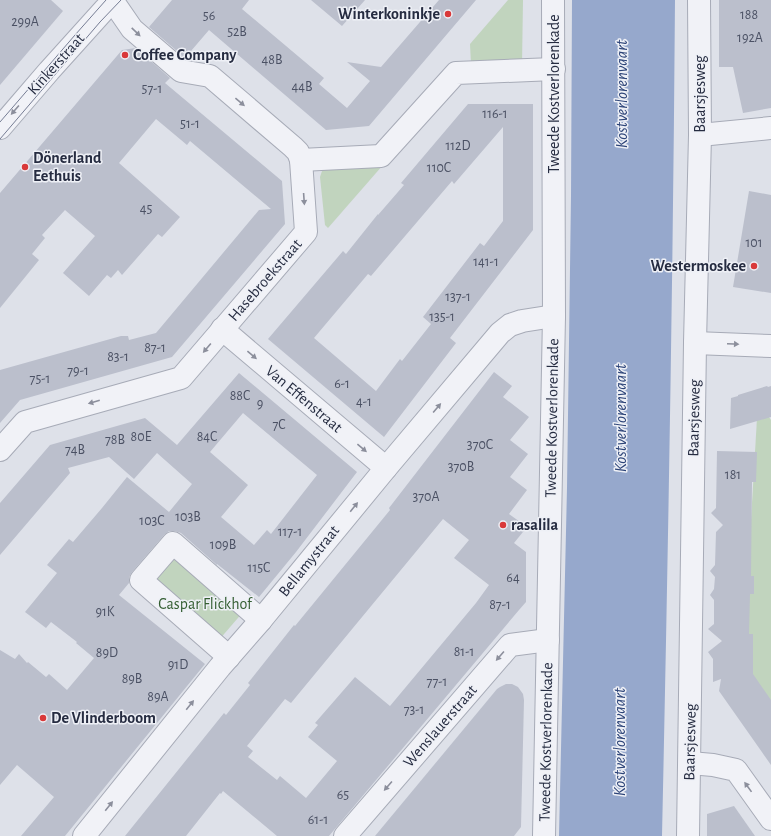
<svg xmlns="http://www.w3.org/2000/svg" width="771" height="836" font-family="'Alegreya Sans',sans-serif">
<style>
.green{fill:#c1d4be}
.water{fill:#96a8cc}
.building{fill:#bbbfcc;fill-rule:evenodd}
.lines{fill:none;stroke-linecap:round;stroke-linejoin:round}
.minor-casing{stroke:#a7abb7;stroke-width:24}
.minor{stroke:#f1f2f7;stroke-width:22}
.tram{stroke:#767d94;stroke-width:1}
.oneway{fill:#8c8f9c}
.poi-dot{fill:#d93839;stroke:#eef0f6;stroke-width:1.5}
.labels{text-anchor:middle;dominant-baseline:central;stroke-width:3;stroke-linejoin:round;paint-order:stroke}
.number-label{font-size:14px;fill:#4b5164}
.poi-label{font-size:16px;font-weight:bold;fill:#262c41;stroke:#eef0f6;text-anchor:start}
.street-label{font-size:16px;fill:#262c41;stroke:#eef0f6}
.park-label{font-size:16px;fill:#345e32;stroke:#eef0f6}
.water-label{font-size:17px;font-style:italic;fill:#2d4478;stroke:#eef0f6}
</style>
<rect width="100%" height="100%" fill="#dee1e9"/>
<!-- green -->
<g class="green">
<polygon points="508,0 523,0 522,64 471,64 470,44"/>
<polygon points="383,165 328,228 325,225 320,177 322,171 327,167"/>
<polygon points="758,401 771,420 771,714 742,674"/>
<polygon points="173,538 250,604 212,648 135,583"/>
</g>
<!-- water -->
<path class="water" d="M572 0H675C673 279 668 557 662 836H559L567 488 571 196Z"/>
<!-- building -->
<g class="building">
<polygon points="0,0 51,0 63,11 0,85"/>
<polygon points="172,0 249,0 242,9 324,78 319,84 347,108 370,81 347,62 381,67 439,0 476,0 369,126 326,130 209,30 185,58 149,27"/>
<polygon points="311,0 365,0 342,26"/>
<polygon points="719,0 771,0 771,108 743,113 733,67 719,67"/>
<polygon points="136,48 170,78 165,83 282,181 285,224 172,357 20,400 0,423 0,370 121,336 128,336 129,340 156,333 259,210 271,209 190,141 187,145 156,119 119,163 180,217 162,237 158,234 122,275 118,270 111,278 107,275 89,296 63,273 95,236 65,210 42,235 45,238 32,254 39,260 0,308 0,193 122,50"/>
<path d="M468 104H533V230L450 338 456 343 384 437 268 339 343 251 346 254 378 214V215L404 185 401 183ZM503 127V221L484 246 480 243 423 317 431 324 402 361 400 359 376 391 314 338 368 274 371 276 452 181 454 184Z"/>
<polygon points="749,191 771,195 771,293 733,287"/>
<path d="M494 372 512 386 503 397 529 417 510 440 528 454 510 477 527 490 509 514 527 527 514 543 526 552V602L519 610 329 836H277L223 791 221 794 220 793 186 836H125L224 713 226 715 250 685 248 683 294 625 295 626 390 510 389 508ZM443 519 469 540 454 558 489 585 476 603 390 706 355 677 315 723 318 725 308 737 337 761 306 798 280 776 277 780 248 757 253 751 247 746 285 699 291 703Z"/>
<path d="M239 373 357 472 296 552 259 597 217 564V565L181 533 175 531H169L164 535 132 572 129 577V583L119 595 205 664 65 836H21L54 797 17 765 0 785V650L15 659 19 654 27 663 28 662 46 677 49 674 67 690 94 658 76 643 77 642 51 622 46 628 25 612 57 573 47 565 69 539 73 542 102 508 127 477 169 512 192 484 157 453 134 479 109 457 68 468 70 473 0 555V503L50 445 145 418 177 445ZM243 413 317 475 271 534 267 530 254 545 221 517 248 485 210 452Z"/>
<polygon points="767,386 768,387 771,386 771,417 730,429 731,398 738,396 738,395"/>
<polygon points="717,451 757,452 756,482 752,482 751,576 754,576 754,594 750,594 749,634 753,634 753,674 771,700 771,765 719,691 721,679 713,682 713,659 708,652 722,641 708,629 714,624 714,600 710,595 714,589 715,577 710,571 715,565 716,532 723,525 711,513 716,508"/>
<polygon points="506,684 512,684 518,687 523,694 524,700 521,827 514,836 375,836 497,689 500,687"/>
<polygon points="734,806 755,836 707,836 707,814"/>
</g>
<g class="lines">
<!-- minor casing -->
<g class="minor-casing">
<g id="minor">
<polyline points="0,128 49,71 104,10 114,0"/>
<polyline points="700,135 771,128"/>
<polyline points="301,160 381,156 456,73 554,69"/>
<polyline points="222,329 386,468"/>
<polyline points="695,343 771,346"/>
<polyline points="0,450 25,422 181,378 306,232 301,160 298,152 293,147 210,76 181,71 132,29 112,0"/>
<polyline points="229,657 141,580 173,543 261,620"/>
<polyline points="690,763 713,765 736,770 771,819"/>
<polyline points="84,836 220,667 261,620 386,468 500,333 510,325 522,321 554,316"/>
<polyline points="345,836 510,645 548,640"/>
<polyline points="544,836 554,316 553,0"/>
<polyline points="688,836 695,343 700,135 699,0"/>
</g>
</g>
<!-- minor -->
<use href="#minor" class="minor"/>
<!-- tram -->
<g class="tram">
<polyline points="0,122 75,35 106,0"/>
<polyline points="0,139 100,22 121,0"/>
</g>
</g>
<!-- one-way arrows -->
<defs><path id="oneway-solid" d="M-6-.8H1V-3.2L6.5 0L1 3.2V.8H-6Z"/></defs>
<g class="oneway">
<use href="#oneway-solid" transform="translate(136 32) rotate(44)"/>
<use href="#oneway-solid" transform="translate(240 102) rotate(40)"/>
<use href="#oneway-solid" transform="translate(15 110) rotate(131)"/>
<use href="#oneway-solid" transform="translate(304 199) rotate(86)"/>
<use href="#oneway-solid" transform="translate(733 344) rotate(3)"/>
<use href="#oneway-solid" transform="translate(207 348) rotate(130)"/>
<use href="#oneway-solid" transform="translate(252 355) rotate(40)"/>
<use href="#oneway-solid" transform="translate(94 402) rotate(164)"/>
<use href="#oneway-solid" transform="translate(437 408) rotate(-50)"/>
<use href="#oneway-solid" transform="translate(362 448) rotate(40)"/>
<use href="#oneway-solid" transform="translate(354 507) rotate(-51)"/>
<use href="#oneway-solid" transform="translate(500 656) rotate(131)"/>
<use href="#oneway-solid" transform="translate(190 705) rotate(-51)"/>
<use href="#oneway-solid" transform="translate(388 786) rotate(131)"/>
<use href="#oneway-solid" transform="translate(748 787) rotate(-126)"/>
<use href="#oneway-solid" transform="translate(109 806) rotate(-51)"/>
</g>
<!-- markers -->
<g class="poi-dot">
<circle cx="448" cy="14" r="4"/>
<circle cx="125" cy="55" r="4"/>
<circle cx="25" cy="167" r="4"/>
<circle cx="754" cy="266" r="4"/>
<circle cx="503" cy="525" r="4"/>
<circle cx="43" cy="718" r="4"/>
</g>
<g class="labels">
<!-- number labels -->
<g class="number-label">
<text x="749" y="15">188</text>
<text x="209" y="16">56</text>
<text x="25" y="22">299A</text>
<text x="237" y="32">52B</text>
<text x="750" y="38">192A</text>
<text x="272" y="60">48B</text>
<text x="302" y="87">44B</text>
<text x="152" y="89">57-1</text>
<text x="495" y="114">116-1</text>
<text x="190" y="124">51-1</text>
<text x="458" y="146">112D</text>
<text x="439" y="168">110C</text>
<text x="146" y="209">45</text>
<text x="754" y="243">101</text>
<text x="486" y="262">141-1</text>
<text x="458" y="297">137-1</text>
<text x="442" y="317">135-1</text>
<text x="155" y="348">87-1</text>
<text x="118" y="357">83-1</text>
<text x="78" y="371">79-1</text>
<text x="40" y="379">75-1</text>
<text x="342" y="384">6-1</text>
<text x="240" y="396">88C</text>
<text x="364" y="402">4-1</text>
<text x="260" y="404">9</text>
<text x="279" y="425">7C</text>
<text x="141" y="437">80E</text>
<text x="207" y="437">84C</text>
<text x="115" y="440">78B</text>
<text x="480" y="445">370C</text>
<text x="75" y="450">74B</text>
<text x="461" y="467">370B</text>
<text x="733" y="475">181</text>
<text x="426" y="497">370A</text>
<text x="188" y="517">103B</text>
<text x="152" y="521">103C</text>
<text x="290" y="532">117-1</text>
<text x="223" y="545">109B</text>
<text x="259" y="568">115C</text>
<text x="513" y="578">64</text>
<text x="500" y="605">87-1</text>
<text x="105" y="612">91K</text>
<text x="464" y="652">81-1</text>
<text x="107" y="653">89D</text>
<text x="178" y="665">91D</text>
<text x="132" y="679">89B</text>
<text x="437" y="682">77-1</text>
<text x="158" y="697">89A</text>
<text x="414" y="710">73-1</text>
<text x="343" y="795">65</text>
<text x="318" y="820">61-1</text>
</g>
<!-- poi labels -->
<g class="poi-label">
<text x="440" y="14" text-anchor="end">Winterkoninkje</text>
<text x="133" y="55">Coffee Company</text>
<text x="33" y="158">Dönerland<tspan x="33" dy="18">Eethuis</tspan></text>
<text x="746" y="266" text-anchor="end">Westermoskee</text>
<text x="511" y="525">rasalila</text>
<text x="51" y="718">De Vlinderboom</text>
</g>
<!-- street labels -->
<g class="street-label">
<text transform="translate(56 64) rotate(-48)">Kinkerstraat</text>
<text transform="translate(554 94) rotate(-90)">Tweede Kostverlorenkade</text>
<text transform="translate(700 94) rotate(-90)">Baarsjesweg</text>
<text transform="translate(265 280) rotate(-49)">Hasebroekstraat</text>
<text transform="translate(304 399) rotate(40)">Van Effenstraat</text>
<text transform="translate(552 418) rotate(-89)">Tweede Kostverlorenkade</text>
<text transform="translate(694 418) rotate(-89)">Baarsjesweg</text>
<text transform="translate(309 561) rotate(-51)">Bellamystraat</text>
<text transform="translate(440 726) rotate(-49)">Wenslauerstraat</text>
<text transform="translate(546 742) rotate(-89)">Tweede Kostverlorenkade</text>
<text transform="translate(690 742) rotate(-89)">Baarsjesweg</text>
</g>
<!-- park labels -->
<g class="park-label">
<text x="205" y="604">Caspar Flickhof</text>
</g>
<!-- water labels -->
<g class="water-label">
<text transform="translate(621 94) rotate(-90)">Kostverlorenvaart</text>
<text transform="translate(620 418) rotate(-90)">Kostverlorenvaart</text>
<text transform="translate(619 742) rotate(-90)">Kostverlorenvaart</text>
</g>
</g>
</svg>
